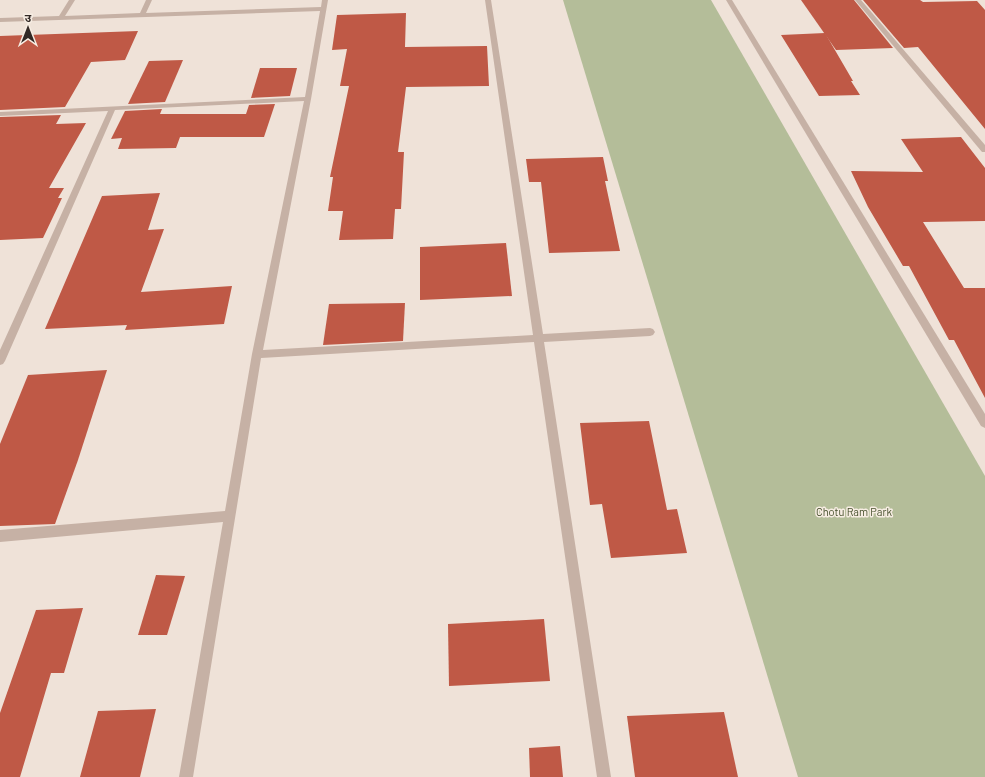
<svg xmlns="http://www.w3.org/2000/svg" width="985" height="777" font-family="Barlow,'Noto Sans Devanagari',sans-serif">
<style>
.green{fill:#b4bd99}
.building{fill:#bf5946}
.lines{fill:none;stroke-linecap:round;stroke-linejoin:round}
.minor{fill:#c6b1a5;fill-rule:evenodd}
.labels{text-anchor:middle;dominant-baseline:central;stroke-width:3;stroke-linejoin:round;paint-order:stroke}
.park-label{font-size:11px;fill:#454f2b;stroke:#f7ede3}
</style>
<rect width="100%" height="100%" fill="#efe2d8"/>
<!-- green -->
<polygon class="green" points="563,0 711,0 985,476 985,777 798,777"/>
<!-- building -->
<g class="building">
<polygon points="801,0 854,0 893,48 836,50"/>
<polygon points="863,0 920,0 923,2 977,1 985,10 985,129 918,47 904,48"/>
<polygon points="406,13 405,47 487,46 489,86 406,87 398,152 404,152 401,209 395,209 393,239 339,240 343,211 328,211 333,177 330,177 349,86 340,86 347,49 332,50 337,15"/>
<polygon points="138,31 125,60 91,62 65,107 0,110 0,36"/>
<polygon points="825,33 853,81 851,81 860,95 819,96 781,35"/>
<polygon points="183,60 165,102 128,104 149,61"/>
<polygon points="260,68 297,68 290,96 251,98"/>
<polygon points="275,104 264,137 180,137 176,148 118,149 122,138 111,139 125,111 162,109 160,114 246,114 249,105"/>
<polygon points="61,115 56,124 86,123 49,188 64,188 58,198 62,198 43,238 0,240 0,117"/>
<polygon points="961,137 985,168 985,221 923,222 964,288 985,288 985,398 954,340 949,340 909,266 903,266 868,207 851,171 923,172 901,139"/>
<polygon points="603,157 608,181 605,181 620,251 549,253 541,182 529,182 526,159"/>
<polygon points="160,193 148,230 164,229 141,292 232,286 224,324 125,330 127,325 45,329 102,196"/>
<polygon points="506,243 512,296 420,300 420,247"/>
<polygon points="405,303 403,341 323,345 329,304"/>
<polygon points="107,370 78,460 55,524 0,526 0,444 28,375"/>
<polygon points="649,421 667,510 677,509 687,553 611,558 602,504 590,505 580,423"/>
<polygon points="156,575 185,576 167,635 138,635"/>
<polygon points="83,608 64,673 51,673 20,777 0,777 0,713 36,610"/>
<polygon points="544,619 550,681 449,686 448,624"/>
<polygon points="156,709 140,777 80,777 98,711"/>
<polygon points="724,712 738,777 635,777 627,716"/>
<polygon points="560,746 563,777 530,777 529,748"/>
</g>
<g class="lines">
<!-- minor -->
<g class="minor">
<polygon points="69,0 75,0 65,16 140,13 146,0 152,0 146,13 321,7 322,0 328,0 311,99 263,350 533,335 485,0 491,0 543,334 650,328 653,329 655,332 653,335 650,336 544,342 611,777 597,777 534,342 261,358 193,777 179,777 223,522 0,542 0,530 225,511 252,354 304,101 115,110 5,361 3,364 0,365 0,350 108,111 0,116 0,112 305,97 320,11 0,22 0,18 59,16"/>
<polygon points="726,0 732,0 985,414 985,428 981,426"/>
<polygon points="855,0 861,0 985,145 985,152 982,152"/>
</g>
</g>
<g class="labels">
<!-- park labels -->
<g class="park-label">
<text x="854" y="511">Chotu Ram Park</text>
</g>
</g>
<!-- north arrow -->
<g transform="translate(28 28)" stroke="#f7ede3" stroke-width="3" paint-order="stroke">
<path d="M0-3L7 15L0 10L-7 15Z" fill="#322926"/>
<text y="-6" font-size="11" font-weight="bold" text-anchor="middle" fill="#322926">उ</text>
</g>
</svg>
